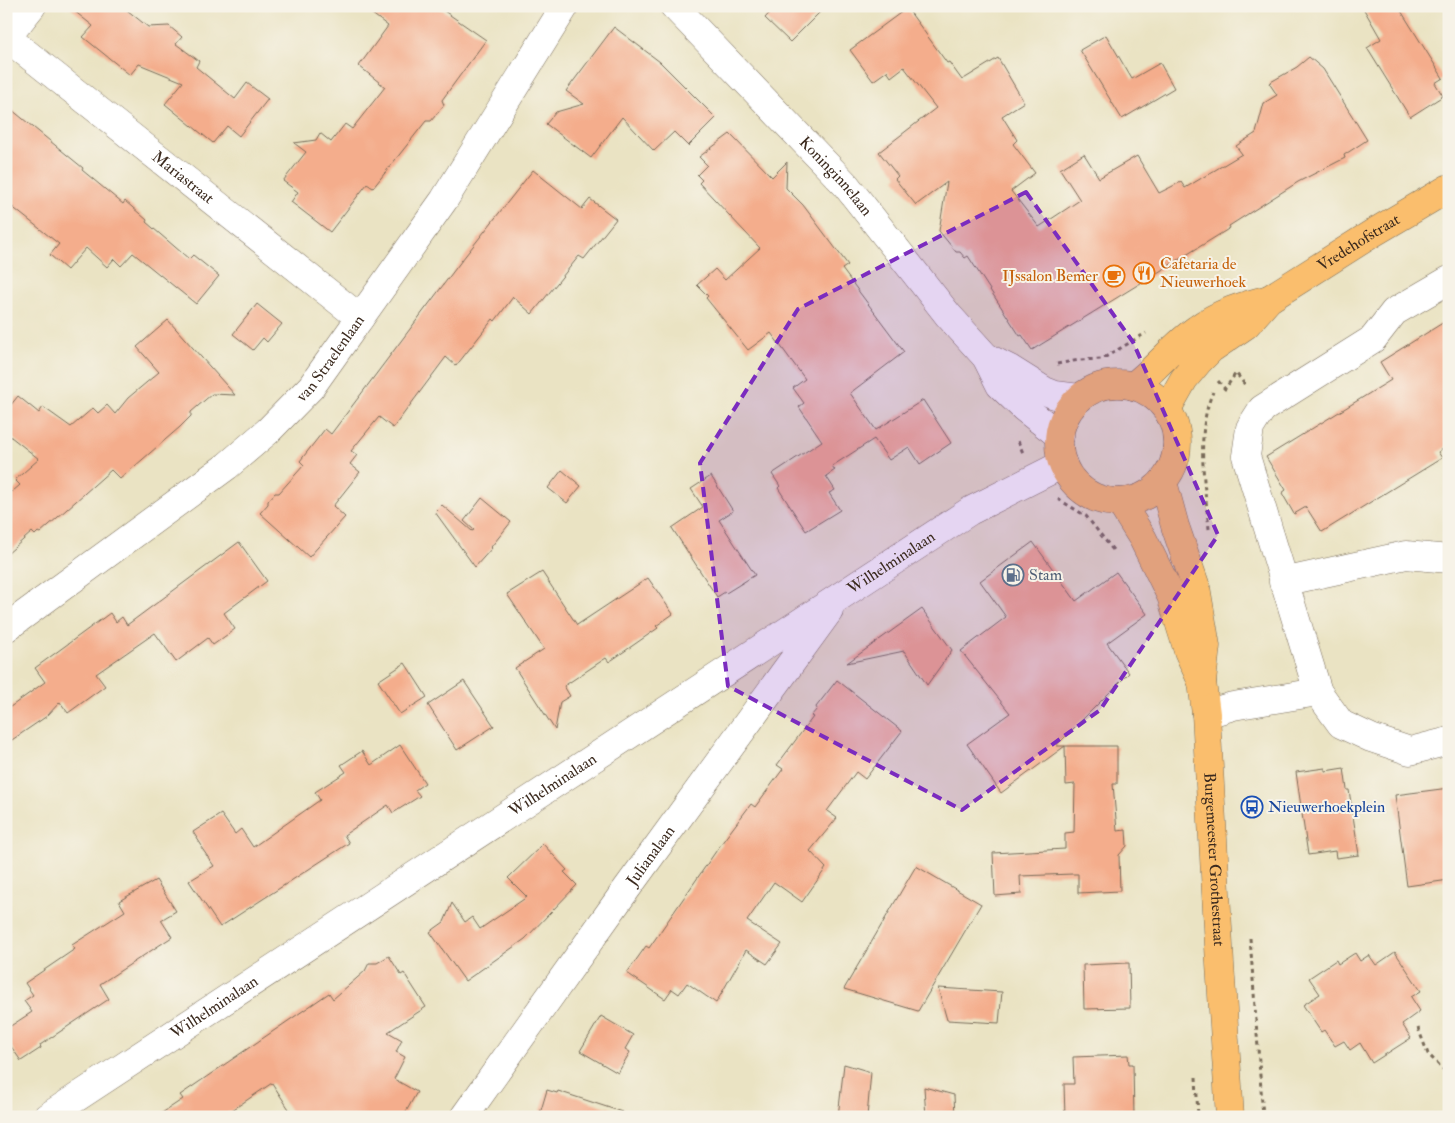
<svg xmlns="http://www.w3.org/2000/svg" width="1455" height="1123" font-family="'IM FELL Double Pica',serif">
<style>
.building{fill:#f4ad8c}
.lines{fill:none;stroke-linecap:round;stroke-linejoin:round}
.minor-casing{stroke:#786b58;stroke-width:29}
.major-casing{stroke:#786b58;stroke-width:29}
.path{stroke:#786b58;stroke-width:3;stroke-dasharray:4 4;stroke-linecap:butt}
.minor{stroke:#fff;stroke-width:28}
.major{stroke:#fabe6d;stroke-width:28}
.marked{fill:#7b2cbf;fill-opacity:0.2;stroke:#7b2cbf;stroke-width:4;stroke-dasharray:10 6;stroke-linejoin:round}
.labels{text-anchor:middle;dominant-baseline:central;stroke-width:4;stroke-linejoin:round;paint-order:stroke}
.street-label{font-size:16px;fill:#3b2a1e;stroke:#f7f3e8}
.food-label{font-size:16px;fill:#c56008;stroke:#f7f3e8;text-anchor:start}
.service-label{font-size:16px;fill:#4e5e75;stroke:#f7f3e8;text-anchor:start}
.transit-label{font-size:16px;fill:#164399;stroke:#f7f3e8;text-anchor:start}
</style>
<rect width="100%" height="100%" fill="#f7f3e8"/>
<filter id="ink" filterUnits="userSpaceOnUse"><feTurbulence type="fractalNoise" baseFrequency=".02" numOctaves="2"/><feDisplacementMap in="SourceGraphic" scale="10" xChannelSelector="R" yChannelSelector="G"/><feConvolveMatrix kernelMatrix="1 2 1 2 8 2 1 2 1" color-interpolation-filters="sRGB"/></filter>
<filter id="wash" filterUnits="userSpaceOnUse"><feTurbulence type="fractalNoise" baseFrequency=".0096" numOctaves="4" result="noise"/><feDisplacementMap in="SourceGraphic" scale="20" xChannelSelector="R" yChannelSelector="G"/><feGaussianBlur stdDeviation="1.12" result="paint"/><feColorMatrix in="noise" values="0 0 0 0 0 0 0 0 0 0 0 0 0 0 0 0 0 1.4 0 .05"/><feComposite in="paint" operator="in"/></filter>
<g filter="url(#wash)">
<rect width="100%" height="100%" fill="#eae3c3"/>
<g id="blocks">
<!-- building -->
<g class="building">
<polygon points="68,6 122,6 148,27 169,26 182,37 176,44 199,61 196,67 235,99 247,83 268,99 239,136 227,126 213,143 165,104 183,82 139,64 130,75 83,37 93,26"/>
<polygon points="362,6 437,6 486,40 442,100 444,105 431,121 426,121 373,188 367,184 330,232 291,202 298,192 283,181 306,152 294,143 316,140 320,133 331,142 345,124 352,129 385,87 359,66 388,26"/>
<polygon points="776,6 826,6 790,42 765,18"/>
<polygon points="1362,6 1398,6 1443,78 1435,83 1443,96 1410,117 1367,48 1381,39"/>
<polygon points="907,8 947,63 949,62 962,80 998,58 1024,102 1002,116 1017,140 1013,144 1035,173 1011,191 1039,227 1080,200 1060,169 1084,154 1099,178 1137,156 1159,193 1181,182 1185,188 1242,154 1236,146 1256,133 1264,103 1277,95 1269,83 1297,67 1309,57 1323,69 1367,140 1344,155 1345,158 1298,182 1229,226 1230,228 1032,350 1022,335 1020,336 968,256 965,258 960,252 956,252 939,231 947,182 916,205 895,179 898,176 879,152 936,108 904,67 891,77 887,71 873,81 850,50"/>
<polygon points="614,27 660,62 716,118 688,146 674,132 654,151 622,117 591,158 546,124 556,112 584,104 566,91"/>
<polygon points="1106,35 1132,79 1160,63 1174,88 1122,119 1080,50"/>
<polygon points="6,105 83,168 82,170 123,204 125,201 147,220 146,222 189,259 193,255 219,276 196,304 133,253 121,266 114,259 107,267 86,248 67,270 50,255 59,244 6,202"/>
<polygon points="730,134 772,177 787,162 786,188 803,205 848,265 842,269 904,352 850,393 876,430 923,400 951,443 920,464 909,447 889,460 874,439 832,466 835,470 826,476 835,490 829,493 840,510 806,531 778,488 780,486 772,474 822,441 799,407 804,403 793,388 805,379 771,333 748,350 706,298 708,296 697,285 715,269 725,280 760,248 699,183 702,180 697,175 707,165 699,157"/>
<polygon points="533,170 582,209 590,199 616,219 584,259 579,256 532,314 513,297 495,321 493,319 456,366 446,357 393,428 379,417 351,451 357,455 350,464 360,472 333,506 345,517 309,557 260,513 268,504 268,501 275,493 279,493 304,465 300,461 325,429 331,434 462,260"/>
<polygon points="257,304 282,324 267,342 263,338 253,350 233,334"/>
<polygon points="1449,319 1449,445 1438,452 1442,458 1322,532 1306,507 1294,514 1282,493 1286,490 1266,457 1391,380 1380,362"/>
<polygon points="168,320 235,395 212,394 191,412 191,416 180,427 120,479 111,470 40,533 38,532 35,535 32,532 6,555 6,497 20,485 15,480 39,459 6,433 6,411 18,396 39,413 43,407 71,427 93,408 98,413 107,405 115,414 128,398 159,372 137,347"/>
<polygon points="562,470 581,486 567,503 548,488"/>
<polygon points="711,476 733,511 719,520 755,575 726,593 725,592 717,597 672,528 703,507 691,489"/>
<polygon points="482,498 511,522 491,547 492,548 475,567 435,512 442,505 472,531 474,530 464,521"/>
<polygon points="239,542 267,581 224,613 235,629 213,645 208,638 176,662 155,633 96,674 105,686 68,713 60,702 47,716 6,744 6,710 45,682 35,668 110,613 116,622 122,617 127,625"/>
<polygon points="1033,542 1076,601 1116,572 1147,614 1107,643 1129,673 1056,746 1117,746 1117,784 1113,784 1117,831 1126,830 1127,846 1119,855 1120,891 1078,893 1078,874 1073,874 1020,876 1021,894 995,896 993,853 1065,849 1065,833 1074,832 1075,784 1066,785 1065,746 1001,793 967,744 1010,713 961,651 1006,617 980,581"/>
<polygon points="542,572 577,625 648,578 673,614 656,626 658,628 609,662 606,658 564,686 570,696 560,702 555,730 515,668 544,649 507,594"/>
<polygon points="922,609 952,650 927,685 904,651 847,663"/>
<polygon points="405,663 427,697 400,714 378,681"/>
<polygon points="837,680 902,731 865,779 856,772 827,811 837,818 810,851 826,868 802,902 774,882 747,921 782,944 767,964 746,950 716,1003 687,983 679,994 672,989 665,999 627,973 646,946 649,948 721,844 751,804 755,807 783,769 777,765 813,717 811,716 817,709 816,707"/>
<polygon points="464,681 494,726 457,750 428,705"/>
<polygon points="400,745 425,783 415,790 420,796 393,813 388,805 344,835 349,843 220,927 189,881 214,866 201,847 202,846 193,832 221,814 235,834 241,829 253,847 320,800 315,792 346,772 341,765 362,751 371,765"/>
<polygon points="1325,768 1325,771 1344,768 1347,790 1349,790 1359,855 1336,858 1335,851 1308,855 1296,772"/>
<polygon points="1449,788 1449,880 1407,886 1395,795"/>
<polygon points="543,844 567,870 564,872 577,885 525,939 465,981 430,932 444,922 452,903 465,922 472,917 480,929 527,897 508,878"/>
<polygon points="916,866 981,904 918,1011 844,989"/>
<polygon points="156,880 176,911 161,920 172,937 100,984 109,999 40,1045 41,1048 21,1061 6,1039 6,1029 32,1012 24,1001 33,995 25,983 75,949 72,945 125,911 119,901"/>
<polygon points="1395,952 1421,991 1411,997 1420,1011 1402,1024 1411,1038 1372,1063 1360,1043 1350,1050 1344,1041 1335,1046 1324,1030 1321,1032 1303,1005 1320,994 1309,978 1336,960 1338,964 1355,953 1360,961 1369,955 1376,965"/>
<polygon points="389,956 401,975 404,973 426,1007 388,1032 402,1040 396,1052 405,1057 394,1079 417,1092 403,1117 294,1117 272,1083 222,1117 156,1117 183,1099 180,1095 329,993 333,999 365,971 369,963 377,963"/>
<polygon points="1129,963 1130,1008 1084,1009 1083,965"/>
<polygon points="938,988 1002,992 999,1023 947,1020"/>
<polygon points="601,1016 633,1035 625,1049 630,1052 618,1073 580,1051"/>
<polygon points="1128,1055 1129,1064 1133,1064 1134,1117 1065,1117 1064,1084 1074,1084 1073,1057"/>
<polygon points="844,1064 871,1072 867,1117 838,1117"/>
<polygon points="924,1087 954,1095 955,1117 926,1117"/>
<polygon points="547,1090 557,1093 558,1091 622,1112 621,1117 539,1117"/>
</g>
</g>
</g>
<g filter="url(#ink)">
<use href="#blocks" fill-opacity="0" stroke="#786b58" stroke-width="1"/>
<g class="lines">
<!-- minor casing -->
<g class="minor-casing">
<g id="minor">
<path id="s1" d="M674 6 846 185 948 315 986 357 1000 385 1024 408 1060 436"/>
<path id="s2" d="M6 37 360 318"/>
<polyline points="7,37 32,6"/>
<polyline points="1449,280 1394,312 1373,339 1262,409 1250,428 1246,456 1318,692 1341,724 1371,738 1410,751 1449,741"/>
<polyline points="986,357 1010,369 1045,391 1055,395 1079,398"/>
<polyline points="1283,582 1406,555 1449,559"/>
<path id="s3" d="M6 628 227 466 268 431 311 387 444 200 565 6"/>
<polyline points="1206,714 1233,706 1318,692"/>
<path id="s4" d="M47 1117 970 511 1063 464"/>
<path id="s5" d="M464 1117 620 898 829 611"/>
</g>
</g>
<!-- major casing -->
<g class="major-casing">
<g id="major">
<circle cx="1118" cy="443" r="59"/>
<path d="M1133 386C1156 369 1174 345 1197 329 1218 313 1244 305 1269 299"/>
<path id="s6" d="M1167 409 1184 379 1199 361 1211 349 1246 325 1269 299 1373 233 1449 188"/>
<path id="s7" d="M1163 482 1175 526 1196 587 1206 646 1202 682 1206 714 1220 964 1230 1117"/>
<polyline points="1120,502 1143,539 1171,596 1188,651 1202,682"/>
</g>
</g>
<!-- path -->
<g class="path">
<polyline points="1057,364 1079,360 1102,359 1146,333"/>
<polyline points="1218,381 1225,389 1236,373 1246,386"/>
<polyline points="1018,441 1023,453"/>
<polyline points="1058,499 1086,516 1113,550"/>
<path d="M1209 529C1205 486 1195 432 1213 392"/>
<polyline points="1250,938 1263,1117"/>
<polyline points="1418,1028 1428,1054 1449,1075"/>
<polyline points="1196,1077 1198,1117"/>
</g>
<!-- minor -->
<use href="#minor" class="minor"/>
<!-- major -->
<use href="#major" class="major"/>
</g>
</g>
<!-- marked area -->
<path class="marked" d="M1026 192 1133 342 1218 535 1100 710 962 810 728 686 700 463 798 309Z"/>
<!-- icons -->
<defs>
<g id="restaurant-ring" transform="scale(1.125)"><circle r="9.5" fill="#f7f3e8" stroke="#e8710a" stroke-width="1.5"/><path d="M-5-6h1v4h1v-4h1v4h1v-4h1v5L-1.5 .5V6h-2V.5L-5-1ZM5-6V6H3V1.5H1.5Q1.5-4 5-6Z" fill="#e8710a"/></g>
<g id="cafe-ring" transform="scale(1.125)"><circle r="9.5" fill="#f7f3e8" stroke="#e8710a" stroke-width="1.5"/><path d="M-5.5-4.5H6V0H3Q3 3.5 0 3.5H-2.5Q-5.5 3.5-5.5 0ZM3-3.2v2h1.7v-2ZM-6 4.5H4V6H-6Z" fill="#e8710a"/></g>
<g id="fuel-ring" transform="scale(1.125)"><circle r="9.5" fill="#f7f3e8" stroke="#5c6f8a" stroke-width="1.5"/><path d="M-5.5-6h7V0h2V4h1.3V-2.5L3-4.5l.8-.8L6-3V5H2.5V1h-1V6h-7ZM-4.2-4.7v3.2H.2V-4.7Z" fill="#5c6f8a"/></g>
<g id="bus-ring" transform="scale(1.125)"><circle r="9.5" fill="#f7f3e8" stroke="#1a4fb4" stroke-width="1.5"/><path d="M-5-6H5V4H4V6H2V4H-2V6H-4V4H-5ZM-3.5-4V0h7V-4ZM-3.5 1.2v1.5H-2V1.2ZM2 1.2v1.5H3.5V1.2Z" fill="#1a4fb4"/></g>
</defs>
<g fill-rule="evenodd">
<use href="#restaurant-ring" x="1144" y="273"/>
<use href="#cafe-ring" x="1114" y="276"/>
<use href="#fuel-ring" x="1013" y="575"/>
<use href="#bus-ring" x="1252" y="807"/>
</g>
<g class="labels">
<!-- street labels -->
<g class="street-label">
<text stroke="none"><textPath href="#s1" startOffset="235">Koninginnelaan</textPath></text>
<text stroke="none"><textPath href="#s2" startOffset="226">Mariastraat</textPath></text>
<text stroke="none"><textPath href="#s6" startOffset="258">Vredehofstraat</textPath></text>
<text stroke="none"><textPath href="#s3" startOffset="424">van Straelenlaan</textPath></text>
<text stroke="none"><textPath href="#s4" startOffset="1010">Wilhelminalaan</textPath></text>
<text stroke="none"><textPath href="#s4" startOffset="605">Wilhelminalaan</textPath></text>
<text stroke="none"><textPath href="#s5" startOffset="321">Julianalaan</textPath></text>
<text stroke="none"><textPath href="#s7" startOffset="384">Burgemeester Grothestraat</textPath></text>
<text stroke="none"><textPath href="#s4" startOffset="200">Wilhelminalaan</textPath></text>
</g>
<!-- food labels -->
<g class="food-label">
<text x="1160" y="264">Cafetaria de<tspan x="1160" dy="18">Nieuwerhoek</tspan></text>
<text x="1098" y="276" text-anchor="end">IJssalon Bemer</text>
</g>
<!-- service labels -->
<g class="service-label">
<text x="1029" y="575">Stam</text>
</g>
<!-- transit labels -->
<g class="transit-label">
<text x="1268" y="807">Nieuwerhoekplein</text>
</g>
</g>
<!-- margin -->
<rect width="1455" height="1123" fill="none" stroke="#f7f3e8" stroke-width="25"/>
</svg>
